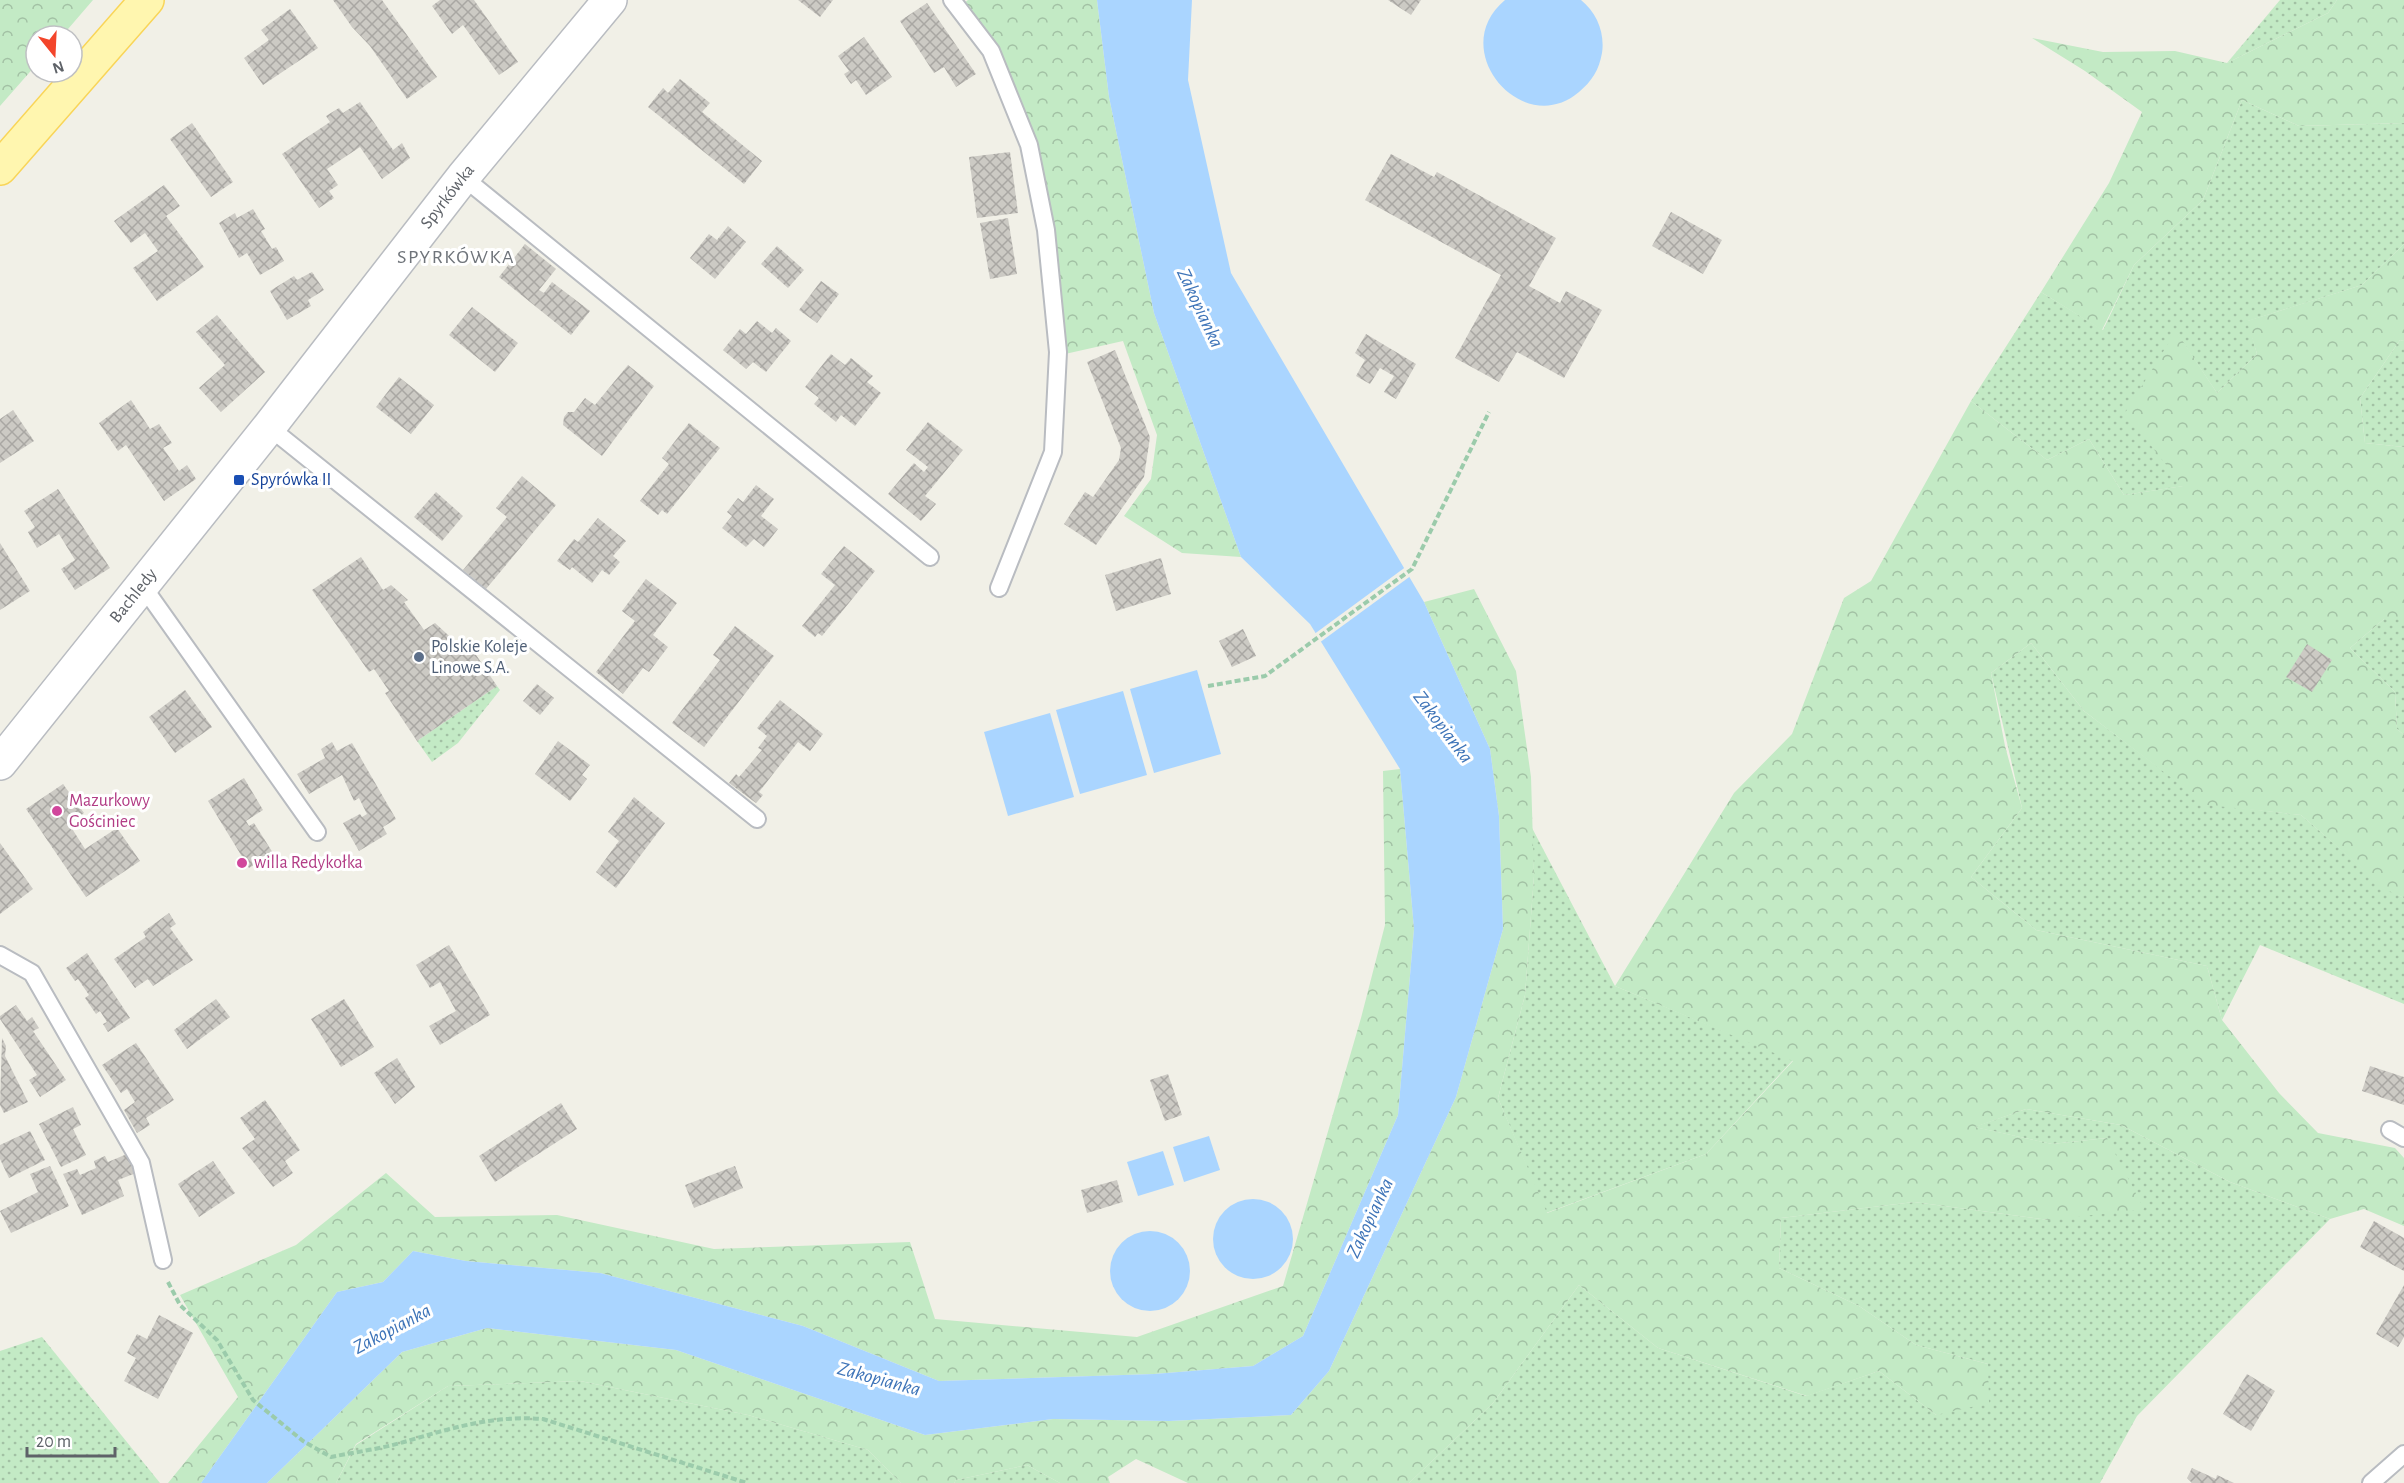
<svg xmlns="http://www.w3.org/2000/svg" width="2404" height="1483" font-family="'Alegreya Sans',sans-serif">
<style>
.grass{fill:url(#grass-dots)}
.forest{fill:url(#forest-crowns)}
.water{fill:#aad5ff}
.pier{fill:#f1f0e7}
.building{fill:url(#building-cross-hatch)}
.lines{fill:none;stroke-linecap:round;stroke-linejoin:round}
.service-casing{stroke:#b9bcc1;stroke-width:20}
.minor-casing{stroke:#b9bcc1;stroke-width:36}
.primary-casing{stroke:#f9d558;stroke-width:36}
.path{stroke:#9bcbab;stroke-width:4;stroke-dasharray:6 3;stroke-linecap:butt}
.service{stroke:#fff;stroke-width:16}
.minor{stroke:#fff;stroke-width:33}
.primary{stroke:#fff6af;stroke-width:33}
.transit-dot{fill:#1a4fb4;stroke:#fff;stroke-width:2}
.service-dot{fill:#5c6f8a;stroke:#fff;stroke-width:2}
.hotel-dot{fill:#d1479c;stroke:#fff;stroke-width:2}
.labels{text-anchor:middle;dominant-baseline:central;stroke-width:6;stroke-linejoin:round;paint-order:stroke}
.street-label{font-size:18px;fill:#5e6268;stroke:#fff}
.transit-label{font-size:18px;fill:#164399;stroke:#fff;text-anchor:start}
.service-label{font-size:18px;fill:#4e5e75;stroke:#fff;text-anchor:start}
.hotel-label{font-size:18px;fill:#b23c85;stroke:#fff;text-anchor:start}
.neighbourhood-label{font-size:20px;letter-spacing:1.5px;fill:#6f747a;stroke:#fff}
.water-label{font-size:20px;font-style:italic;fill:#3e74b8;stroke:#fff}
</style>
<defs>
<pattern id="grass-dots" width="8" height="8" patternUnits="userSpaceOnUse" patternTransform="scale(1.5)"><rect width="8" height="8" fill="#c3eac5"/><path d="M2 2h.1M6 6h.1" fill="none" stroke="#a2c1a4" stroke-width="1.8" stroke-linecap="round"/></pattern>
<pattern id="forest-crowns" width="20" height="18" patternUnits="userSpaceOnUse" patternTransform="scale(1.5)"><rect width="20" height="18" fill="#c3eac5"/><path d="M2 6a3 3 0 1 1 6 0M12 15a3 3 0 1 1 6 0" fill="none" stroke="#a2c1a4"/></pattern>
<pattern id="building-cross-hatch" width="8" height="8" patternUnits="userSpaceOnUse" patternTransform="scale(1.5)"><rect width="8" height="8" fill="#cccac4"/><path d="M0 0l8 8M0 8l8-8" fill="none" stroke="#a9a7a3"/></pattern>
</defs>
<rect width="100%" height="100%" fill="#f1f0e7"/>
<!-- grass -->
<g class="grass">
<polygon points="2280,0 2337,0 2328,13 2227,63"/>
<polygon points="2242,100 2299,126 2404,123 2404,244 2362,285 2248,321 2257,354 2217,393 2176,332 2184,486 2124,495 2089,439 2047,460 1971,401 2041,292 2103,330 2134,265 2203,200"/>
<polygon points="2400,340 2404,341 2404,447 2365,443 2360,398"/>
<polygon points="2384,619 2404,619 2404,735 2397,729 2395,692 2350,648"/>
<polygon points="2031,643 2084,711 2207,804 2301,815 2387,889 2404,898 2404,1004 2260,945 2222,1020 2207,966 2036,930 1971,877 2022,808 1991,673"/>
<polygon points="497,686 500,690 458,743 432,762 417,741"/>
<polygon points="1531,826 1615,986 1793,1060 1706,1154 1546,1213 1498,1098 1525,995 1534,876"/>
<polygon points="2026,1109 2121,1125 2230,1182 2330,1219 2137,1416 2100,1483 1409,1483 1493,1403 1579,1285 1658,1348 1806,1396 1879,1371 1936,1415 1988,1364 1916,1345 1859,1306 1779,1268 1781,1218 1914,1202 2049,1220 2107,1138 2052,1144 1974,1127"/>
<polygon points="42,1337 160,1483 0,1483 0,1351"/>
<polygon points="580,1381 748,1415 868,1450 901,1483 336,1483 356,1445 448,1386"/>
<polygon points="1027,1465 1060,1483 954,1483 956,1480"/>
</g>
<!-- forest -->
<g class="forest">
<polygon points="0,0 93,0 62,36 36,36 36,65 0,106"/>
<polygon points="968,0 1097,0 1109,97 1154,313 1241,557 1182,553 1124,516 1151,479 1157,435 1123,341 1065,354 1046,188 1005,63 963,4"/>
<polygon points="2337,0 2404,0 2404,123 2299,126 2242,100 2203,200 2134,265 2102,330 2041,292 2109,183 2142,112 2085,71 2032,38 2103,52 2175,51 2227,63 2328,13"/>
<polygon points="2404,244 2404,341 2400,340 2360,398 2365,443 2404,447 2404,619 2384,619 2350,648 2395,692 2397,729 2404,735 2404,898 2387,890 2301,815 2207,805 2084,711 2031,643 1991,673 2005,746 2022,808 1971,877 2036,930 2207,966 2222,1020 2279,1093 2318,1133 2395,1148 2404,1158 2404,1226 2364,1209 2330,1219 2230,1182 2121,1125 2026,1109 1975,1127 2052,1144 2107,1138 2144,1209 2049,1220 1914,1202 1781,1218 1779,1268 1859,1306 1916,1345 1988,1364 1989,1403 1936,1415 1879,1371 1807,1396 1658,1348 1579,1285 1493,1403 1409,1483 1188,1483 1136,1459 1108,1477 1110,1483 1060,1483 1027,1465 956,1480 954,1483 901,1483 868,1450 748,1415 580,1381 448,1386 356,1444 336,1483 267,1483 402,1352 487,1328 676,1350 925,1435 1053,1419 1169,1421 1291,1415 1329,1371 1456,1097 1503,929 1499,816 1490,749 1424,602 1474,589 1516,671 1531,777 1534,876 1525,995 1498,1098 1547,1213 1706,1154 1793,1061 1615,986 1734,793 1792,734 1844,598 1871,581 1971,401 2047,460 2089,439 2124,495 2183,486 2125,413 2176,331 2217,393 2257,354 2247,321 2362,285"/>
<polygon points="1400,769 1414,929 1398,1115 1303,1336 1253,1366 1154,1374 939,1381 803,1326 600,1273 466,1261 413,1251 383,1282 337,1292 201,1483 168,1483 238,1397 180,1295 296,1245 386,1173 435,1217 557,1215 714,1249 910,1242 935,1319 1137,1337 1283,1286 1361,1018 1385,925 1383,771"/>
</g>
<!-- water -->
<g class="water">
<polygon points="1097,0 1192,0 1188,80 1231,273 1424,602 1490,749 1499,816 1503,929 1456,1097 1329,1371 1291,1415 1169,1421 1053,1419 925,1435 676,1350 487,1328 402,1352 267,1483 201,1483 337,1292 383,1282 413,1251 466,1261 600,1273 803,1326 939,1381 1154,1374 1253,1366 1303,1336 1398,1115 1414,929 1400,769 1310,624 1241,557 1154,313 1109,97"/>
<path d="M1505 0H1581C1597 13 1605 33 1602 53 1599 70 1592 81 1579 92 1523 140 1445 50 1505 0Z"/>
<polygon points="1197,670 1221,754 1154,773 1130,689"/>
<polygon points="1123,691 1147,775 1080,794 1056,710"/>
<polygon points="1050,713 1074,797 1008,816 984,732"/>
<polygon points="1209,1136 1220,1170 1184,1182 1173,1147"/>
<polygon points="1163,1151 1174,1185 1138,1196 1127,1162"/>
<circle cx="1253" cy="1239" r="40"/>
<circle cx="1150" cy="1271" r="40"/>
</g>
<!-- pier -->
<polygon class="pier" points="1407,566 1412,575 1319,643 1313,635"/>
<!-- building -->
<g class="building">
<polygon points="333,0 382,0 437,77 407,99 370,46 352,27"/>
<polygon points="440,0 474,0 518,62 499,75 463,25 452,34 432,6"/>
<polygon points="798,0 833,0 820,17"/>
<polygon points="1388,0 1421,0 1411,15"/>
<polygon points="927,3 976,74 956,87 944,67 934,73 900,21"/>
<polygon points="290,9 318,48 263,85 244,58 269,40 261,30"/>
<polygon points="864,37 892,77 866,95 856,80 851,84 844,74 849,71 838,56"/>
<polygon points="680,79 710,103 702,112 762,161 744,184 648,107 663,88 668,93"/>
<polygon points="360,102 393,150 402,143 410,158 382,179 360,147 327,169 338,185 329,191 334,198 319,208 282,154 330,122 326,116 339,108 343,113"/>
<polygon points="192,123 233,182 211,197 170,139"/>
<polygon points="1010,152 1018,213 977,218 969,157"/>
<polygon points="1391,154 1434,177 1437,172 1556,238 1529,286 1560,303 1566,291 1602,310 1564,378 1517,352 1499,382 1455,358 1501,275 1365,200"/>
<polygon points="164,185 180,206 166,216 204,267 157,301 133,268 158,251 145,233 131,243 114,221"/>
<polygon points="253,209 265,229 261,231 272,249 276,247 284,261 260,275 247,253 239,258 219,223 235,213 237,218"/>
<polygon points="1671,212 1722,240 1703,274 1652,246"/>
<polygon points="1008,218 1017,274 990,279 980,223"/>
<polygon points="728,226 746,242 715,279 690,258 709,234 717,240"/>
<polygon points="525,244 556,269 539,290 544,293 552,282 590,311 571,335 499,277"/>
<polygon points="777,246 804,270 788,288 761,264"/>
<polygon points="312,272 324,290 308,300 311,306 287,320 270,291 294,276 297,280"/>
<polygon points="821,281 839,294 817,323 799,310"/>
<polygon points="472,307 518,343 495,372 449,335"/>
<polygon points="217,315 265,372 221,412 199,388 225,365 196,332"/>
<polygon points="757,321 772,333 776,328 791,341 766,372 753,362 746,369 723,350 740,329 746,334"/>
<polygon points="1366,334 1416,364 1396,399 1384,392 1394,376 1380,368 1370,384 1356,376 1365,360 1355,353"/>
<polygon points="1115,350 1150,437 1144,477 1096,545 1064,524 1085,492 1093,497 1119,460 1121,448 1087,362"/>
<polygon points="831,354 845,365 851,358 873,376 867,382 881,393 855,426 841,415 836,422 814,404 819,398 805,387"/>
<polygon points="628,365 654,386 602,456 563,425 564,417 568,412 574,412 585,398 595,405"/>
<polygon points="399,377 434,405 411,434 376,407"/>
<polygon points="131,400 150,429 159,424 172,443 163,448 179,471 187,465 196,479 164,501 126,445 118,451 99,423"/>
<polygon points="13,410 34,441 0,463 0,419"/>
<polygon points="928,422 963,450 925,496 936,504 921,521 888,494 914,463 924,472 928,467 906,450"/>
<polygon points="689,423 720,448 667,514 662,510 658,515 640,501 669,464 662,458"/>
<polygon points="522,476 556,505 486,589 463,570 507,517 496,508"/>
<polygon points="756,485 774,499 761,516 778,529 764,547 754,539 746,547 722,528 732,516 727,512 738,498 743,502"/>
<polygon points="58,489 110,568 75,590 61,569 75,560 59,534 37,548 28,532 35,527 24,511"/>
<polygon points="436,492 463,516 442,541 414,517"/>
<polygon points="598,518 626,541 613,556 620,562 609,575 602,570 592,583 572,567 570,570 557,561 574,539 578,542"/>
<polygon points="0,543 30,591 0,610"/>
<polygon points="844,546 875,571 822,636 818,633 815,637 802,626 835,585 821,574"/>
<polygon points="361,557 383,590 391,585 408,600 404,602 424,630 435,623 459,645 466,640 497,686 417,741 385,693 389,691 374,669 369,672 312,590"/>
<polygon points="1161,558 1171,594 1116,611 1105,575"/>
<polygon points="646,579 677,603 653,635 668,647 649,672 643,668 623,694 596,672 635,621 622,611"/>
<polygon points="735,626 774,656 704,747 672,723 720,660 713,655"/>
<polygon points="1243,629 1256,656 1232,667 1219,641"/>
<polygon points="2307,644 2332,660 2312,692 2286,677"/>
<polygon points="537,684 554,698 540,715 523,701"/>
<polygon points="185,690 212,727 175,753 149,717"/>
<polygon points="780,700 823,734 810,751 798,742 759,792 763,795 756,803 729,783 736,774 739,777 762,750 758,748 767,736 757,728"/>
<polygon points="558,741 590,765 582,775 587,779 570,801 535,774"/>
<polygon points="332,742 337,751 352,743 396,819 383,827 387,834 359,851 343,823 360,814 362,817 367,814 359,798 354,801 342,775 309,794 297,774 325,758 321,749"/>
<polygon points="244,778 263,810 246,821 249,826 254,823 273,853 249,868 208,801"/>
<polygon points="63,784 84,813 69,824 85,849 117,828 140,861 86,897 26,809"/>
<polygon points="634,797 665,823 616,888 596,872 619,841 608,832"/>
<polygon points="0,843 33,889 0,914"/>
<polygon points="169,913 176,924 170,928 193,960 153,986 148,979 135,988 114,959 146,937 143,932"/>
<polygon points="449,945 490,1015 440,1045 429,1026 456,1011 440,982 430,988 416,965"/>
<polygon points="87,953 130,1018 108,1032 103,1024 107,1022 100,1011 96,1014 85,998 89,995 78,979 75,981 66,968"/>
<polygon points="216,999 230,1017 187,1049 174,1030"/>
<polygon points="344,999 374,1047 341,1067 311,1019"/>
<polygon points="16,1005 27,1021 32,1017 39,1028 33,1031 66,1080 40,1097 29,1080 37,1075 0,1019 0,1016"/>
<polygon points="2,1038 6,1046 5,1056 28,1102 4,1113 0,1105"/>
<polygon points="136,1043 174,1100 146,1118 150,1125 137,1133 124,1110 135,1102 127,1089 121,1093 102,1065"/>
<polygon points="397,1058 415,1087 395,1104 374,1073"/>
<polygon points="2370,1066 2404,1077 2404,1105 2362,1091"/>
<polygon points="1168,1074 1182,1115 1165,1121 1150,1080"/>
<polygon points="265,1100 300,1150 285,1161 293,1173 273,1187 242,1148 255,1139 240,1118"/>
<polygon points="561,1103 577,1129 495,1182 479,1156"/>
<polygon points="73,1107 81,1125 73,1129 86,1155 61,1167 39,1124"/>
<polygon points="30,1131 45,1160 9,1178 0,1159 0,1145"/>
<polygon points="127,1154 136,1173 118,1180 124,1196 82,1215 63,1174 77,1169 80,1175 96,1168 94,1161 105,1156 108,1162"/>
<polygon points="213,1161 235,1193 199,1217 178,1184"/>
<polygon points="50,1166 69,1206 11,1233 0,1211 38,1192 30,1174"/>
<polygon points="735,1166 743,1188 694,1208 685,1185"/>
<polygon points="1117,1180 1123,1202 1087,1213 1081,1190"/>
<polygon points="2374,1221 2404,1238 2404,1271 2360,1247"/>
<polygon points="2404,1285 2404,1337 2398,1347 2376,1334"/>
<polygon points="159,1315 193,1333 158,1399 124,1381 136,1358 127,1353 137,1334 147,1339"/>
<polygon points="2247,1374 2275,1391 2251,1431 2223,1414"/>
<polygon points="2192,1468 2216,1479 2217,1475 2234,1483 2192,1483 2187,1478"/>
</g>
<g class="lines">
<!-- service casing -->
<g class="service-casing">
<g id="service">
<polyline points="952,0 991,51 1029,145 1046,230 1058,352 1053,452 999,588"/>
<polyline points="463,177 930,557"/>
<polyline points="269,427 757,819"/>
<polyline points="142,585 317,832"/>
<polyline points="0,955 32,973 141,1163 163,1260"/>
<polyline points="2390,1130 2404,1138"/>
<polyline points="2371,1483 2404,1454"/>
</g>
</g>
<!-- minor casing -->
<g class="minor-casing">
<g id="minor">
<path id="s1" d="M0 763 269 427 463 177 610 0"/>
</g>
</g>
<!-- primary casing -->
<g class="primary-casing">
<polyline id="primary" points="0,168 147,0"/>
</g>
<!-- path -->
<g class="path">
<polyline points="1208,686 1265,676 1412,569 1489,412"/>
<path d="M168 1282 180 1305 217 1340 253 1400 303 1441 331 1457C355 1452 380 1449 404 1442 451 1428 494 1415 543 1419L747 1483"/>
</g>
<!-- service -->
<use href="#service" class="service"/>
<!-- minor -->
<use href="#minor" class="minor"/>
<!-- primary -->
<use href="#primary" class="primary"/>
</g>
<!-- markers -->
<rect class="transit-dot" x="233" y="474" width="12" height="12" rx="3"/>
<circle class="service-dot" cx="419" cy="657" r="6"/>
<g class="hotel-dot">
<circle cx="57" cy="811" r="6"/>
<circle cx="242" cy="863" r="6"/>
</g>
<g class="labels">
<!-- street labels -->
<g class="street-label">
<text stroke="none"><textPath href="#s1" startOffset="722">Spyrkówka</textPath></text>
<text stroke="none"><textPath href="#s1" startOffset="214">Bachledy</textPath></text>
</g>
<!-- transit labels -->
<g class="transit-label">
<text x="251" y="480">Spyrówka II</text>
</g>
<!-- service labels -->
<g class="service-label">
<text x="431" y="647">Polskie Koleje<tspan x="431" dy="21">Linowe S.A.</tspan></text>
</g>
<!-- hotel labels -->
<g class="hotel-label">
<text x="69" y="801">Mazurkowy<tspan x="69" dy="21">Gościniec</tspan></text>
<text x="254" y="863">willa Redykołka</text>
</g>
<!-- neighbourhood labels -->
<g class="neighbourhood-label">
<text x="456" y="257">SPYRKÓWKA</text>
</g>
<!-- water labels -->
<g class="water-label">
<text transform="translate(1200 308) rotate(65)">Zakopianka</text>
<text transform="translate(1443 727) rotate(53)">Zakopianka</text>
<text transform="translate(1370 1218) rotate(-65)">Zakopianka</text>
<text transform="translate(392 1329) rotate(-28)">Zakopianka</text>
<text transform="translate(879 1379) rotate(15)">Zakopianka</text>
</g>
</g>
<!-- north arrow -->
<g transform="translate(54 54) rotate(162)"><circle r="28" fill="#ffffff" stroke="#bfc0c3" stroke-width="1.5"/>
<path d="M0-4.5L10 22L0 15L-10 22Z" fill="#f3452b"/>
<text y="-9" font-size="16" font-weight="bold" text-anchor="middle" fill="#5e6268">N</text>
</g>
<!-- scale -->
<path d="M27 1447v9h88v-9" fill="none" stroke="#5e6268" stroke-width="3"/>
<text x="36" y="1447" font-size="18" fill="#5e6268" stroke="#ffffff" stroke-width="4.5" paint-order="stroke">20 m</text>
</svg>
